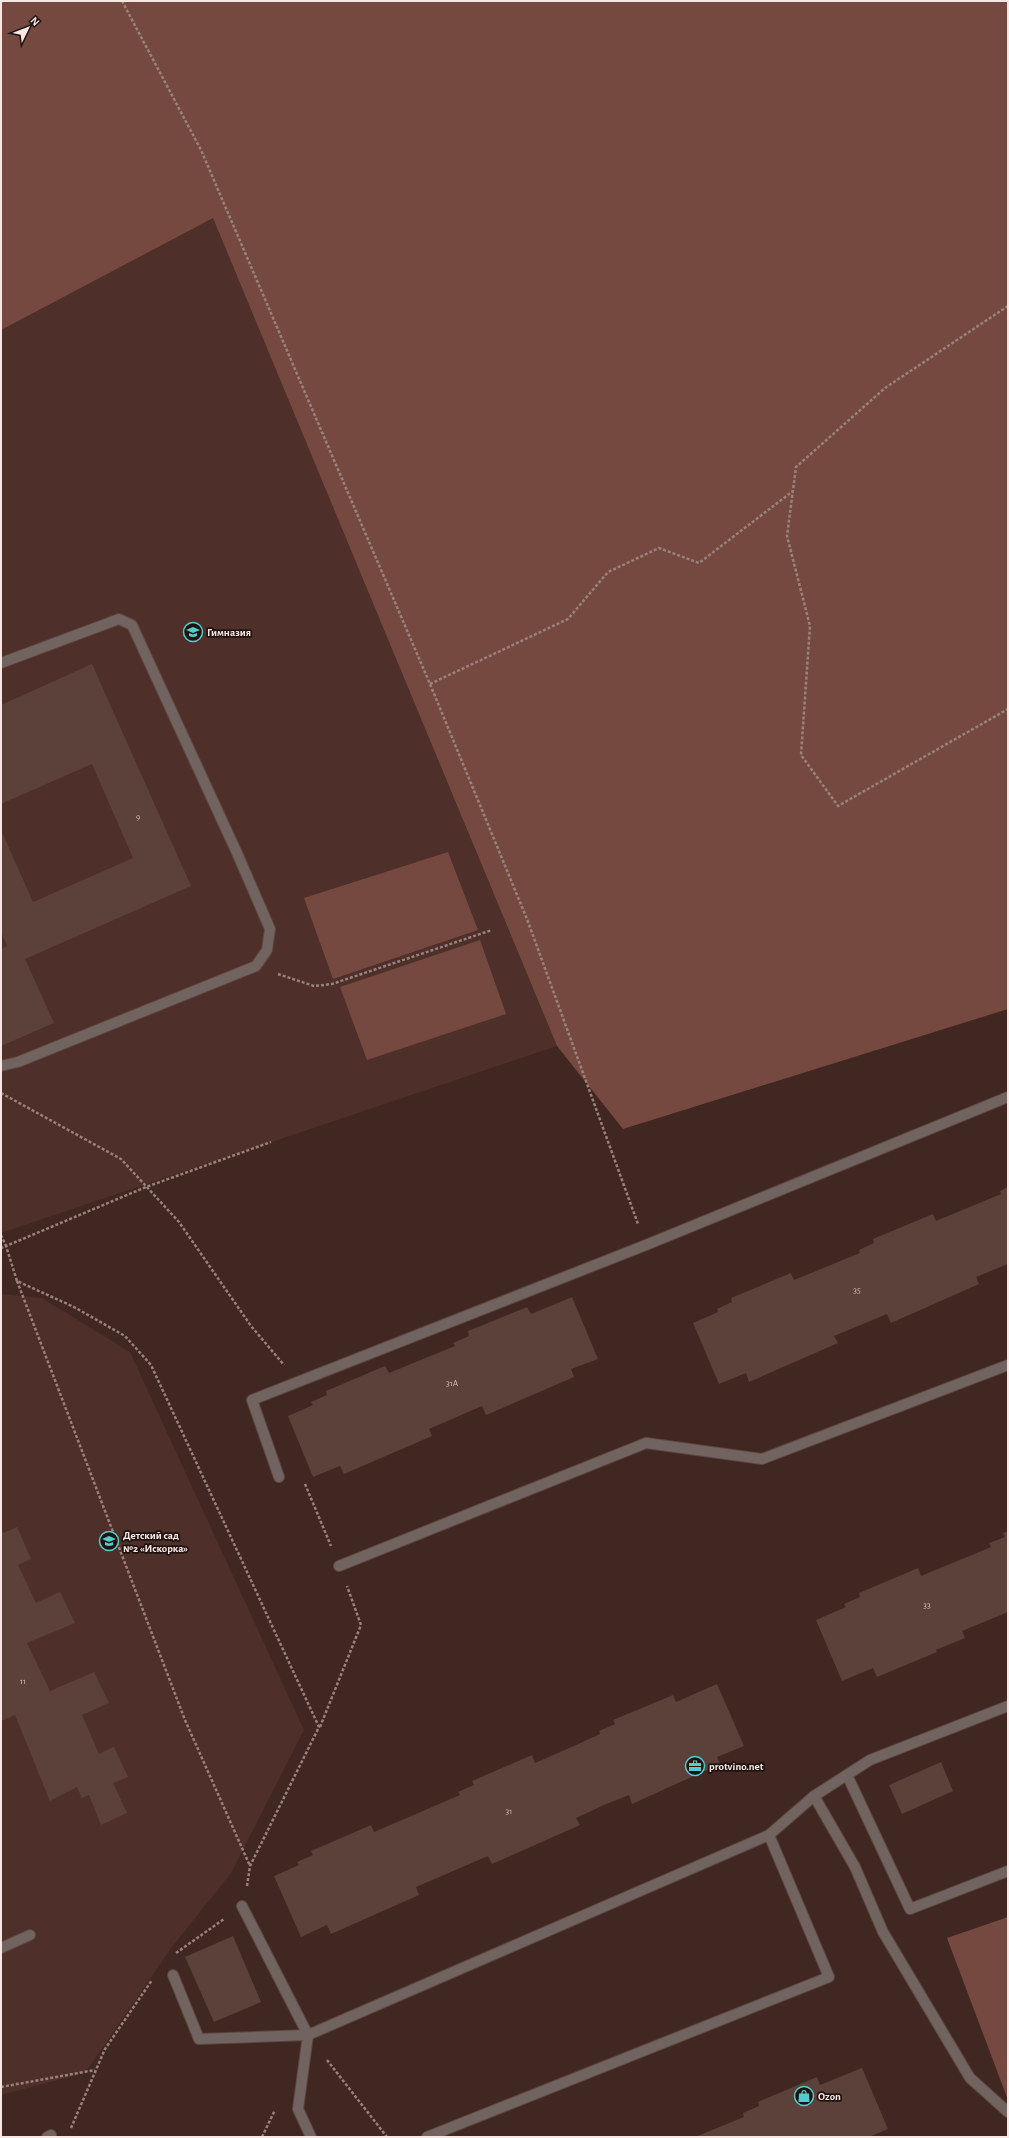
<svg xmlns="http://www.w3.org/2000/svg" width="1009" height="2138" font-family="'Alegreya Sans',sans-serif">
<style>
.built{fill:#4f2f29}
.green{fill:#764940}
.building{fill:#5c403a}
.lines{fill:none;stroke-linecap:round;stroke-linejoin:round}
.service-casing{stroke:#5e4640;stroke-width:12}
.path{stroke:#98827c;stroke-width:2.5;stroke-dasharray:3 2;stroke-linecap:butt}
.service{stroke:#716360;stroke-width:10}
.labels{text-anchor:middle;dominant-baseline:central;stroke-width:3.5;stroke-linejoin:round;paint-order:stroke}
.number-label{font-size:9px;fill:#d1bcb8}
.poi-label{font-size:11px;font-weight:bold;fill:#f8e6e2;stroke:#1f1311;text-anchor:start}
</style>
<rect width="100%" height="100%" fill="#412721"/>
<!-- built -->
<g class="built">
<polygon points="7,1 213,217 557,1046 1,1233 1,4"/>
<polygon points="1,1294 42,1298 130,1352 304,1730 231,1873 172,1947 85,2073 1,2095"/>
</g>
<!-- green -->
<g class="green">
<polygon points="7,1 1008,1 1008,1009 623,1129 557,1046 213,218 1,330 1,4"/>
<polygon points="448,852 478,930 333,979 304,898"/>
<polygon points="480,940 506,1014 367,1060 340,987"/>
<polygon points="1008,1917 1008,2100 947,1938"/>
</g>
<!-- building -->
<g class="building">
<polygon points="92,664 191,886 25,959 54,1023 1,1046 1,949 7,946 1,932 1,830 33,902 133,858 92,764 1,804 1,705"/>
<polygon points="1008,1187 1008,1264 976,1277 979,1284 891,1323 887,1314 834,1336 838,1343 749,1382 746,1373 719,1384 693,1323 718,1312 717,1309 732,1302 731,1298 791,1273 794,1280 860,1253 859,1250 874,1243 873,1239 933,1214 936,1221 1001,1194 1000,1191"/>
<polygon points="572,1297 598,1359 571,1369 574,1377 486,1415 482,1406 429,1429 432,1436 344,1474 340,1466 313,1477 288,1416 313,1405 311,1402 327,1395 326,1391 385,1366 389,1373 455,1346 453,1343 469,1336 468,1331 527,1307 531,1314"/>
<polygon points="1,1527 3,1533 17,1527 31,1559 18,1565 36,1603 60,1592 75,1623 27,1643 50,1691 94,1672 109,1703 82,1715 99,1754 114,1747 128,1777 113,1783 127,1813 101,1825 89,1795 82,1798 77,1787 50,1801 15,1715 1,1721"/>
<polygon points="1008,1531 1008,1612 962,1631 965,1638 936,1650 937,1652 877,1677 873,1668 842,1681 816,1620 846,1607 844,1604 860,1597 859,1593 918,1568 921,1576 991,1547 989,1543 1005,1537 1003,1533"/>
<polygon points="717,1684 744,1746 717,1757 720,1764 632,1804 629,1795 604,1805 576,1818 580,1825 492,1864 488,1856 416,1887 419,1895 331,1934 327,1925 301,1937 274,1876 299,1865 297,1862 313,1855 311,1851 371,1825 374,1832 460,1795 458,1792 474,1785 472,1781 532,1755 535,1763 576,1745 600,1734 599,1731 615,1724 613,1720 673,1695 676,1702"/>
<polygon points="941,1762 953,1791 902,1814 889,1785"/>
<polygon points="233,1936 261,2002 214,2022 185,1957"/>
<polygon points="862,2068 888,2129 869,2137 695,2137 744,2117 743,2113 759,2106 758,2102 817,2077 820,2085"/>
</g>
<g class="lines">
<!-- service casing -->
<g class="service-casing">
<g id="service">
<polyline points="1,663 119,619 132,625 237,853 270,929 267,950 256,966 18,1062 1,1066"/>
<polyline points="279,1477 252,1400 646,1245 1008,1097"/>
<polyline points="339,1566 646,1443 762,1459 1008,1365"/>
<polyline points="847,1775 910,1909 1008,1871"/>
<polyline points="814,1796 855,1867 883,1932 970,2078 1008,2112"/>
<polyline points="242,1906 308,2035 298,2109 311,2137"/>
<polyline points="1,1948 30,1935"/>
<polyline points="173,1975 199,2039 308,2035 769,1835"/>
<polyline points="47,2137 51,2135"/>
<polyline points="427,2137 829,1977 769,1835 814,1796 870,1760 1008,1706"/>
</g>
</g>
<!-- path -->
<g class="path">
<polyline points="122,1 201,150 430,684 527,919 638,1224"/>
<polyline points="1,2 4,1"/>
<polyline points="1008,306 885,388 796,467 787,536 810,626 801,755 838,806 1008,709"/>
<polyline points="430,684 568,619 608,572 659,548 699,563 793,491"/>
<polyline points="278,974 314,986 332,984 492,930"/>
<polyline points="1,1093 121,1159 179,1222 251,1326 284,1365"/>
<polyline points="1,1235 6,1246 1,1248"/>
<polyline points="17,1281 185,1720 250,1866"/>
<polyline points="305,1484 331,1546"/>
<polyline points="320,1727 361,1625 347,1586"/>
<polyline points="247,1886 250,1866 319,1727 151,1365 125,1336 74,1307 17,1281 6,1246 146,1187 271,1142"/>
<polyline points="176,1953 224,1919"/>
<polyline points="327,2060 387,2137"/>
<polyline points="1,2087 95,2070"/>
<polyline points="71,2128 105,2049 152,1980"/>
<polyline points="262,2137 275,2110"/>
</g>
<!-- service -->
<use href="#service" class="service"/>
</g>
<!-- icons -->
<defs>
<g id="school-ring" transform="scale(1)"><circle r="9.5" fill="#1f1311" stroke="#53cdcb" stroke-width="1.5"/><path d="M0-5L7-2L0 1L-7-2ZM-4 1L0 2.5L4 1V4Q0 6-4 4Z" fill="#53cdcb"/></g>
<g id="office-ring" transform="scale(1)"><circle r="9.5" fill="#1f1311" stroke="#53cdcb" stroke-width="1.5"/><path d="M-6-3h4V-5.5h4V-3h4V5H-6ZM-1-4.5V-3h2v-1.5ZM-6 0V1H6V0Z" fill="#53cdcb"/></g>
<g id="shop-ring" transform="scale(1)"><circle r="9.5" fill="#1f1311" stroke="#53cdcb" stroke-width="1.5"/><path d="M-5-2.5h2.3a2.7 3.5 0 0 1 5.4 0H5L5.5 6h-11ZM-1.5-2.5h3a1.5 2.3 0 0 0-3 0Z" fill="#53cdcb"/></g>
</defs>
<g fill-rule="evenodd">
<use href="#school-ring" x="193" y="632"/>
<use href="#school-ring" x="109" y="1541"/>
<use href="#office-ring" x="695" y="1766"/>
<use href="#shop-ring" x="804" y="2096"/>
</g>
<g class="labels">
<!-- number labels -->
<g class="number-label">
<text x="138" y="817">9</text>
<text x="857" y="1290">35</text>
<text x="452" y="1383">31А</text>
<text x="927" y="1605">33</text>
<text x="23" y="1681">11</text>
<text x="509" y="1811">31</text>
</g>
<!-- poi labels -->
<g class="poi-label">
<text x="207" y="632">Гимназия</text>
<text x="123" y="1535">Детcкий сад<tspan x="123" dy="13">№2 «Искорка»</tspan></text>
<text x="709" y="1766">protvino.net</text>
<text x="818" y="2096">Ozon</text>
</g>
</g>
<!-- border -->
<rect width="1009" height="2138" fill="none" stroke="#f8e6e2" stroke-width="4"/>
<!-- north arrow -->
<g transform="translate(28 28) rotate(47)" stroke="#1f1311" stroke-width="3" paint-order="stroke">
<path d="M0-3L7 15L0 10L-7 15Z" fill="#f8e6e2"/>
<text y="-6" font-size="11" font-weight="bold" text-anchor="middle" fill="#f8e6e2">N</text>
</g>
</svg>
